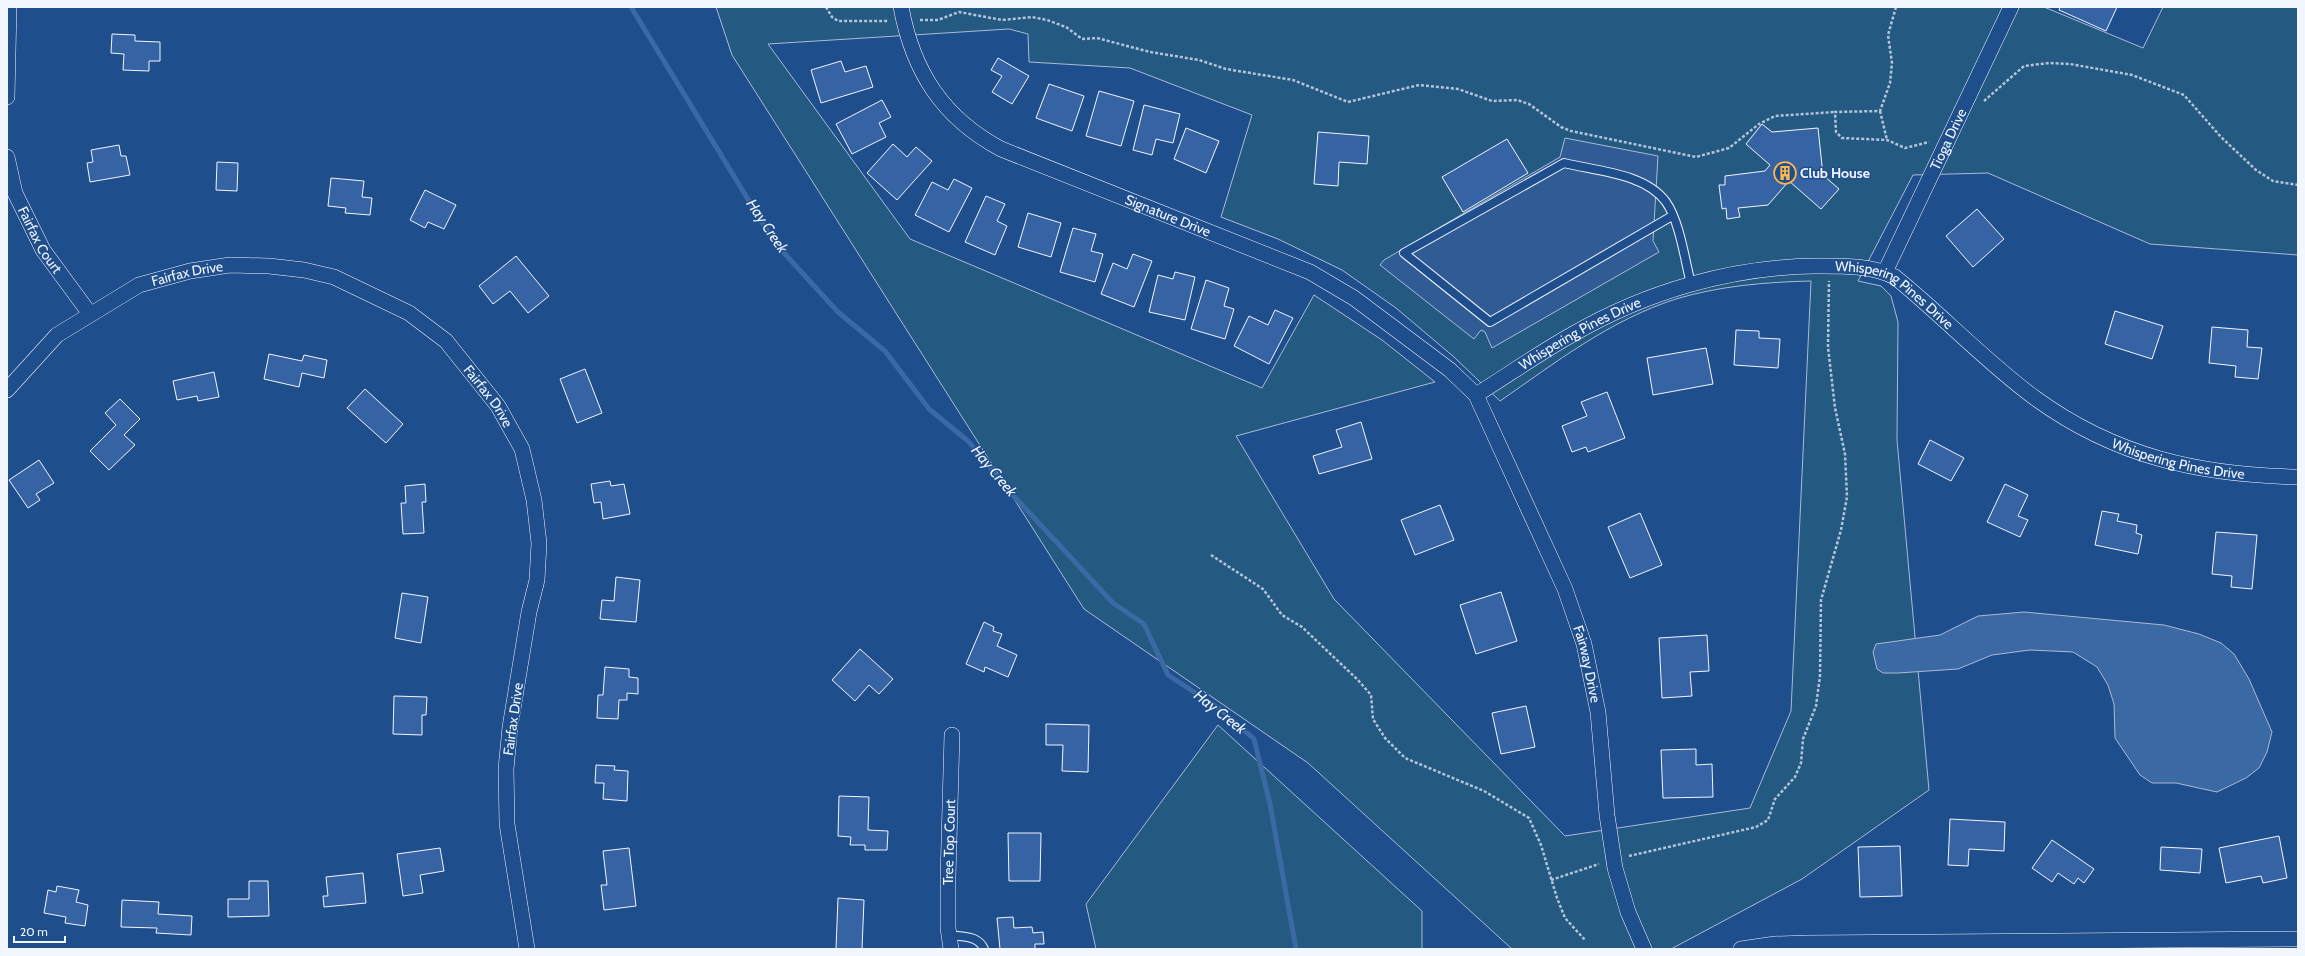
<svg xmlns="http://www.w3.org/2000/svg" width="2305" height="956" font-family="Cabin,sans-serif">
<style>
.green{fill:#245a82;stroke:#a8bbd7;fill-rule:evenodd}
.parking{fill:#305b95;stroke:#a8bbd7}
.water{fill:#3b69a3;stroke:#a8bbd7}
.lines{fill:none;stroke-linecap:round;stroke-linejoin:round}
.stream{stroke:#3b69a3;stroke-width:5}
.building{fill:#3563a3;stroke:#f2f6ff}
.service-casing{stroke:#f2f6ff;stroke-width:10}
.minor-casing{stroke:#f2f6ff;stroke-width:16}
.path{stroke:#b3c4dc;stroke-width:2.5;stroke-dasharray:3 2;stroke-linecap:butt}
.service{stroke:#1f4e8c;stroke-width:8}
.minor{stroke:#1f4e8c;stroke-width:15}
.labels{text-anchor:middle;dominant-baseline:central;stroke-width:3;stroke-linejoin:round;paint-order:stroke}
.street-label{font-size:14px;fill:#f2f6ff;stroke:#1f4e8c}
.poi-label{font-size:14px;font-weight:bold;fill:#f2f6ff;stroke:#1f4e8c;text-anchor:start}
.water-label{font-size:15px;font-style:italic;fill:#f2f6ff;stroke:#1f4e8c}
</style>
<rect width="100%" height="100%" fill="#1f4e8c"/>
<!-- green -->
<g class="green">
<path d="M716 7H2044L2143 48 2163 7H2298V255L2150 244 1988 173 1913 175 1858 281 1881 286 1891 296 1898 322 1897 440 1929 790 1802 879 1671 949H1512L1308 763 1084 609 732 55ZM1009 29 1028 34 1029 62 1130 68 1252 115 1221 217 1278 239 1342 270 1396 308 1454 357 1500 401C1555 363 1610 320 1676 299 1719 286 1766 282 1811 281L1791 711 1750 808 1565 836 1334 599 1236 436 1435 382 1382 340 1314 295 1262 388 910 239 768 44Z"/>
<polygon points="1218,725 1422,911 1422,949 1096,949 1086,904"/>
</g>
<!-- parking -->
<polygon class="parking" points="1565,138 1658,156 1653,241 1659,252 1492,348 1485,332 1481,330 1474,339 1380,265 1384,260 1560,157"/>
<!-- water -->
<polygon class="water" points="2024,612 2164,625 2199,634 2221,643 2234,654 2249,679 2272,732 2267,752 2259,768 2246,778 2217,792 2176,783 2152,783 2140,775 2115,738 2114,704 2108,685 2097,667 2073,652 2030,650 1992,655 1958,669 1898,673 1883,673 1877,669 1873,652 1876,644 1940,635 1978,616"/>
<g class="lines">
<!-- stream -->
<polyline class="stream" points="631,7 774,242 838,312 885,351 929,409 968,441 1012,494 1113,603 1144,624 1168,675 1220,709 1254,739 1270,804 1296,949"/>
</g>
<!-- building -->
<g class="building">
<polygon points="2060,7 2117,7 2106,31 2059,10"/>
<polygon points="112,34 135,35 135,41 160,42 160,61 149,61 149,71 123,70 124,54 111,53"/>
<polygon points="998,58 1029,76 1012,104 992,92 1002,76 991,70"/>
<polygon points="841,61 845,72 866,66 873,87 821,103 811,70"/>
<polygon points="1049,84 1084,96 1072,131 1036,118"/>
<polygon points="1099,91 1134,101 1121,146 1086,136"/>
<polygon points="882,100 891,117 879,123 886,137 852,154 836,124"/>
<polygon points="1144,105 1180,114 1173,143 1156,139 1152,155 1133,150"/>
<polygon points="1762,124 1772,132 1818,128 1823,175 1839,189 1821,209 1789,181 1768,205 1738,208 1740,217 1727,219 1726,208 1722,209 1719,185 1725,185 1725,176 1765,171 1770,165 1746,144"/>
<polygon points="1186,128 1219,141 1206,173 1174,159"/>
<polygon points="1318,132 1369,136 1367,164 1339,162 1338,186 1314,184"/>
<polygon points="1507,139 1528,173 1463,212 1442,177"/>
<polygon points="893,144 907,157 916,147 932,161 897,200 867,173"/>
<polygon points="119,145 121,156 126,156 130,175 90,182 87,163 93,162 91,150"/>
<polygon points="217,162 238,163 237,191 216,190"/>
<polygon points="331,178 364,181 362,197 372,198 370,215 345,213 346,208 328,206"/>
<polygon points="954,179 972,188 949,232 915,215 932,182 948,190"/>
<polygon points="425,190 456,205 444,229 428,222 425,228 410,220"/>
<polygon points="986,196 1005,204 997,221 1007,226 995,255 965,242"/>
<polygon points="1977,209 2004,239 1973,267 1946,236"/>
<polygon points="1028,213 1061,223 1051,257 1018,247"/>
<polygon points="1073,228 1096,234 1091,251 1103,254 1095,282 1060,272"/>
<polygon points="1133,254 1152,261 1134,307 1101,294 1113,263 1127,269"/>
<polygon points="516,256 549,296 528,313 510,291 493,304 479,286"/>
<polygon points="1175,272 1195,277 1185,320 1149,312 1158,275 1173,279"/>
<polygon points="1206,280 1229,288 1224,306 1234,309 1225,339 1191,329"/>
<polygon points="1275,310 1293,318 1269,364 1234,346 1249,316 1268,325"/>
<polygon points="2115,311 2163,326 2152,359 2105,344"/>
<polygon points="2212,327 2248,330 2247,347 2262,348 2258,379 2235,377 2236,366 2209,363"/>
<polygon points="1736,330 1759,331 1759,338 1780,339 1778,368 1734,365"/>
<polygon points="1706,348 1713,384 1653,395 1647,358"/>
<polygon points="269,354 302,361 304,355 327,360 324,378 302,373 299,387 264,379"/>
<polygon points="585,369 602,413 577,423 560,379"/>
<polygon points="214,372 219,397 198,401 197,396 177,400 173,381"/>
<polygon points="365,389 403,424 386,443 347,408"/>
<polygon points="1607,392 1625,438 1588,452 1586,447 1572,452 1562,426 1587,416 1581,402"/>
<polygon points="120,399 140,419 124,435 135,445 109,470 90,451 116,425 105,413"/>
<polygon points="1361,422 1372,459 1319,474 1313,456 1342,447 1336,430"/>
<polygon points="1930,440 1964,458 1951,481 1918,464"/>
<polygon points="39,460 54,483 36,494 40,500 28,508 9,480"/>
<polygon points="610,481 611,486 624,484 630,514 603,519 601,502 594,503 591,484"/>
<polygon points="425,484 426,502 422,502 424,533 403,534 401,503 406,503 405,486"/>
<polygon points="2005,484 2028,495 2018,516 2028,520 2020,537 1987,522"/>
<polygon points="1440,505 1454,540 1415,555 1401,520"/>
<polygon points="2102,511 2119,514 2117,521 2137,525 2136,533 2142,535 2138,554 2095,545"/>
<polygon points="1640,513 1662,565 1630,578 1608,527"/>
<polygon points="2216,532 2257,535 2252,589 2231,587 2232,576 2212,574"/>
<polygon points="616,577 640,580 636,622 600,619 602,600 614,601"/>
<polygon points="1501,592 1517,641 1476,654 1460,605"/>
<polygon points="402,593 428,597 421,643 395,638"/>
<polygon points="984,622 994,627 993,631 1002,634 997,646 1017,655 1008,677 985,667 984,672 966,664"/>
<polygon points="1707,635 1709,671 1690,672 1692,696 1662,698 1659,638"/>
<polygon points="860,649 893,679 879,694 869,685 855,701 832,680"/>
<polygon points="605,667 629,669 629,677 638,678 638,694 627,693 627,700 619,700 618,719 597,718 598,695 603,695"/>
<polygon points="394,696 427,697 426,715 422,715 422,735 393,734"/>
<polygon points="1526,706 1535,747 1501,754 1492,713"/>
<polygon points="1046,724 1089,725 1088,772 1062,771 1063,745 1046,745"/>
<polygon points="1696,749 1696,765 1712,764 1713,797 1663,798 1661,750"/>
<polygon points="596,765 615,766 614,770 628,771 627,801 603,799 604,783 595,783"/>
<polygon points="839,796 869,797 868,830 888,831 887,850 865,850 865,845 850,845 851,837 838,836"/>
<polygon points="1950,819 2005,822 2004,851 1969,849 1968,866 1948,865"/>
<polygon points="1008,833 1041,833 1040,881 1009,881"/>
<polygon points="2279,836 2287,878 2263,883 2261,876 2226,883 2219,848"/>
<polygon points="2052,840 2094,869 2084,883 2078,878 2074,884 2058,873 2052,882 2032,868"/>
<polygon points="1900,846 1902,896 1860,897 1858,847"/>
<polygon points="2161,847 2202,849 2200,873 2160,870"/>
<polygon points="440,848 444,871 420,875 423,893 403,896 397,854"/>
<polygon points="629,848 636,906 604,910 601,885 607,885 603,851"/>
<polygon points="363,873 366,903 324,907 323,896 328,896 326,877"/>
<polygon points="249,881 268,881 269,916 228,917 228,899 249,899"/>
<polygon points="57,886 79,890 76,902 88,905 85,926 65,923 66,917 44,913 48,890 56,892"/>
<polygon points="838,898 864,900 862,949 836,949"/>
<polygon points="122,900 159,902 158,914 192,916 191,935 156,933 157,928 121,927"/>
<polygon points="1013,917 1014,928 1032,927 1033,933 1043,932 1044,944 1035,944 1035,949 1000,949 997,918"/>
</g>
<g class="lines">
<!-- service casing -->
<g class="service-casing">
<g id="service">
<path d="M1672 216 1490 322 1404 253 1564 163C1596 171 1645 173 1666 202 1680 222 1685 261 1691 284"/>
<path d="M949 935C962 937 978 935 984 949"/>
</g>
</g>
<!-- minor casing -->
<g class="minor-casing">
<g id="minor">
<path id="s1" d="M901 7C913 72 943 118 1001 149L1310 272 1354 298 1450 370 1476 395 1565 589 1584 644 1598 712 1607 815 1615 868 1628 912 1644 949"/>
<polyline points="7,97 9,7"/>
<path id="s2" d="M7 157 15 193 43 250 90 314"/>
<path id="s3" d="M1885 272 2011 7"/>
<path id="s4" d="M7 390 57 335 139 285 190 271 230 265 269 266 304 270 334 277 409 313 446 341 498 406 522 449 534 500 539 543 537 580 529 612 510 727 506 769 507 824 527 949"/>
<path id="s5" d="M1476 395C1508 375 1539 353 1573 334 1646 292 1730 267 1815 266 1841 266 1871 265 1895 277 1943 316 1986 362 2035 398 2116 457 2200 475 2298 477"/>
<path id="s6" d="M951 949 948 928V877L952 735"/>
<polyline points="1741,949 1775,944 1807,943 2298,939"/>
</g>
</g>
<!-- path -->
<g class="path">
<polyline points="826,7 832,17 838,21 889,21"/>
<polyline points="1896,7 1888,35 1892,63 1890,83 1880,111 1835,112 1836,132 1842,138 1887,140 1905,148 1929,142"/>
<polyline points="920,20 938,20 959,12 1002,20 1032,17 1047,20 1066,27 1082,39 1097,38 1150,52 1199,60 1226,69 1293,80 1348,102 1419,85 1458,89 1492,101 1517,100 1529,104 1561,127 1571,131 1696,157 1729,148 1759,124 1775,116 1835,112"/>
<polyline points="1984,101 2024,66 2049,63 2070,64 2132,75 2184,95 2221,137 2256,170 2273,181 2298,185"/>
<polyline points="1880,111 1887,140"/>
<polyline points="1211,555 1263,589 1282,615 1302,627 1358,680 1371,695 1373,719 1385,738 1405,758 1484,791 1529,818 1541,845 1557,898 1565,918 1585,940"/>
<polyline points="1629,856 1756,827 1768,820 1775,799 1795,777 1801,763 1803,739 1816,706 1820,676 1821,600 1841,530 1847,497 1845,454 1835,408 1828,347 1829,281"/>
<polyline points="1551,880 1599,864"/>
</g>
<!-- service -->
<use href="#service" class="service"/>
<!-- minor -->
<use href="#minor" class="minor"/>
</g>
<!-- icons -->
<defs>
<g id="building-ring" transform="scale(1.15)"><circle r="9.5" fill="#1f4e8c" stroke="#ffb74d" stroke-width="1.5"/><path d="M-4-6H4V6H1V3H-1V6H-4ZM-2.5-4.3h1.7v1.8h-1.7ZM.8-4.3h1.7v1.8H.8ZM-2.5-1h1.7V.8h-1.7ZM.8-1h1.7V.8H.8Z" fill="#ffb74d"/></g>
</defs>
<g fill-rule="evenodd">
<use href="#building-ring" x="1785" y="173"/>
</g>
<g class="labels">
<!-- street labels -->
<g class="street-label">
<text stroke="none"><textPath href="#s3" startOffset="147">Tioga Drive</textPath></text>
<text stroke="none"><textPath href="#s1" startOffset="360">Signature Drive</textPath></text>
<text stroke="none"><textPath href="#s2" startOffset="90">Fairfax Court</textPath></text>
<text stroke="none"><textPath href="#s4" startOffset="220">Fairfax Drive</textPath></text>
<text stroke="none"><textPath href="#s5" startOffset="457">Whispering Pines Drive</textPath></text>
<text stroke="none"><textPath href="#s5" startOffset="121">Whispering Pines Drive</textPath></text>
<text stroke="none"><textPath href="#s4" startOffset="568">Fairfax Drive</textPath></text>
<text stroke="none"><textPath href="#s5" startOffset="793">Whispering Pines Drive</textPath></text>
<text stroke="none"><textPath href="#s1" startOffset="1012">Fairway Drive</textPath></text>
<text transform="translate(513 719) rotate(-82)">Fairfax Drive</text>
<text stroke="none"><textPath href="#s6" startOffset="107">Tree Top Court</textPath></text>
</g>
<!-- poi labels -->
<g class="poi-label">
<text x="1800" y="173">Club House</text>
</g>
<!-- water labels -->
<g class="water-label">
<text transform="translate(767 226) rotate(56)">Hay Creek</text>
<text transform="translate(994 471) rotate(50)">Hay Creek</text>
<text transform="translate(1220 712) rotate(38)">Hay Creek</text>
</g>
</g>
<!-- border -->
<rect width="2305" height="956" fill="none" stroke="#f2f6ff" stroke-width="16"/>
<!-- scale -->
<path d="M14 936v6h51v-6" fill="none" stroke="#f2f6ff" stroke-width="2"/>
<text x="20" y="936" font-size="12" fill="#f2f6ff" stroke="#1f4e8c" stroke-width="3" paint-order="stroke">20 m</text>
</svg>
